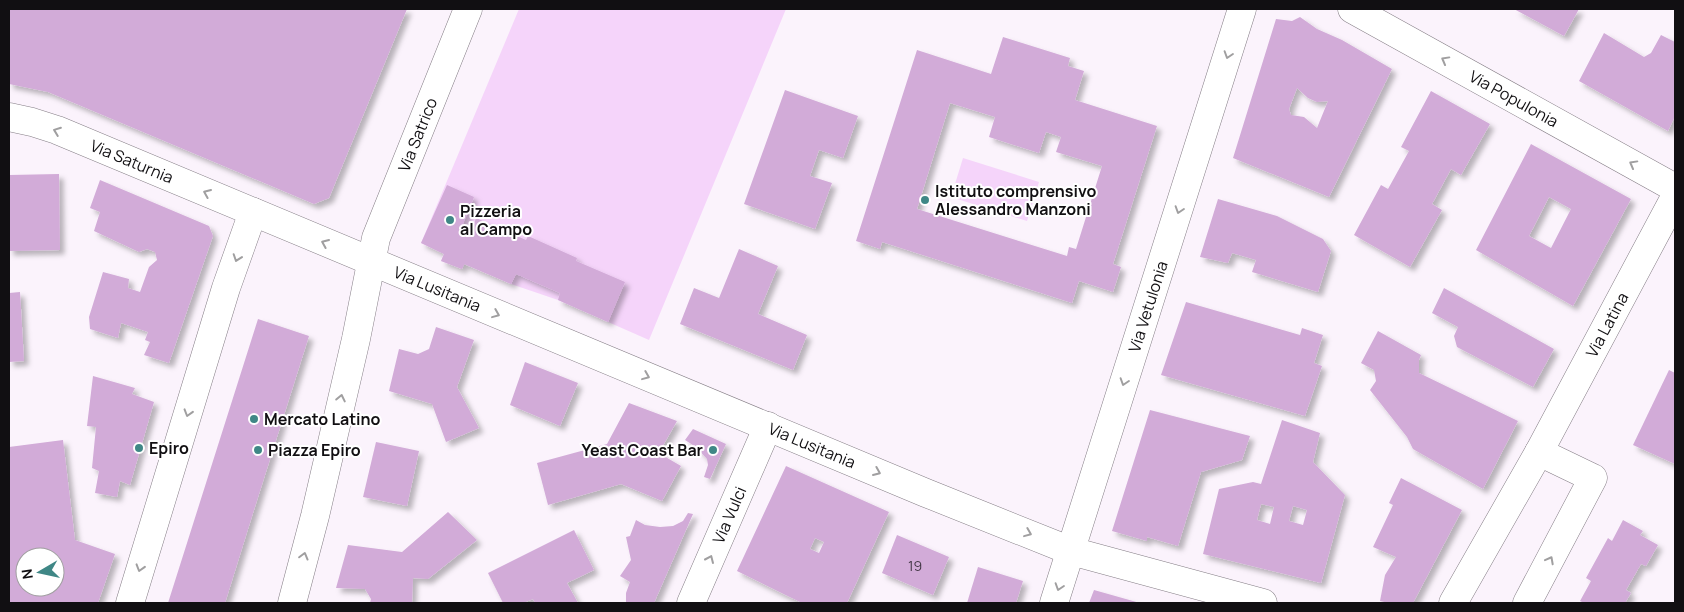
<svg xmlns="http://www.w3.org/2000/svg" width="1684" height="612" font-family="Manrope,sans-serif">
<style>
.green{fill:#f5d4fa}
.building{fill:#d2abd8;fill-rule:evenodd;filter:url(#shadow)}
.lines{fill:none;stroke-linecap:round;stroke-linejoin:round}
.minor-casing{stroke:#857e86;stroke-width:29}
.minor{stroke:#fff;stroke-width:28}
.oneway{stroke:#a09fa0}
.poi-dot{fill:#3f8786;stroke:#fff;stroke-width:2}
.labels{text-anchor:middle;dominant-baseline:central;stroke-width:4;stroke-linejoin:round;paint-order:stroke}
.number-label{font-size:14px;fill:#413644}
.street-label{font-size:16px;fill:#110f12;stroke:#fff}
.poi-label{font-size:16px;font-weight:bold;fill:#110f12;stroke:#fff;text-anchor:start}
</style>
<defs>
<filter id="shadow"><feDropShadow dx="4.5" dy="4.5" stdDeviation="2.5" flood-color="#0004"/></filter>
</defs>
<rect width="100%" height="100%" fill="#fbf3fc"/>
<!-- green -->
<g class="green">
<polygon points="519,9 786,9 649,340 558,300 511,284 465,264 462,269 441,261 444,254 421,243"/>
<polygon points="963,158 1039,182 1027,221 951,197"/>
</g>
<!-- building -->
<g class="building">
<polygon points="9,9 407,9 329,198 314,204 48,92 9,84"/>
<polygon points="1514,9 1579,9 1564,36"/>
<path d="M1300 17 1317 29 1342 40 1392 69 1329 197 1233 158 1276 19 1292 21ZM1297 88 1308 98 1317 102 1328 101 1317 128 1304 117 1291 115 1289 109Z"/>
<polygon points="1604,33 1644,57 1651,53 1661,35 1675,42 1675,116 1668,131 1579,81"/>
<path d="M1003 37 1070 58 1068 66 1084 71 1075 100 1157 126 1113 264 1121 267 1113 292 1079 281 1072 303 882 242 880 249 856 241 917 50 991 74ZM950 103 995 117 989 137 1039 153 1046 132 1061 137 1056 152 1102 166 1076 249 1069 247 1067 256 917 209Z"/>
<polygon points="785,90 858,116 843,158 819,150 810,176 832,183 815,229 744,204"/>
<polygon points="1431,91 1490,124 1461,175 1451,169 1432,204 1442,210 1410,267 1354,235 1381,185 1388,189 1409,151 1401,147"/>
<path d="M1531 144 1631 199 1573 306 1476 250ZM1549 197 1571 209 1551 248 1529 236Z"/>
<polygon points="59,174 60,250 9,251 9,175"/>
<polygon points="100,180 209,226 213,236 169,363 144,355 150,342 145,340 148,332 121,323 118,338 90,329 89,317 103,272 129,279 128,288 140,292 149,267 157,260 155,252 147,249 139,252 94,231 100,212 90,208"/>
<polygon points="447,185 474,197 462,226 472,230 476,218 526,240 528,236 577,258 576,261 625,282 608,322 558,300 560,293 516,274 511,284 464,264 462,269 441,261 444,254 421,243"/>
<polygon points="1218,199 1277,216 1323,239 1331,251 1318,292 1252,272 1256,260 1232,253 1228,263 1200,257"/>
<polygon points="739,249 778,266 758,314 807,335 793,370 680,324 694,288 719,298"/>
<polygon points="1444,288 1554,349 1533,387 1457,347 1454,336 1458,327 1432,313"/>
<polygon points="20,292 24,361 9,362 9,293"/>
<polygon points="1186,302 1300,335 1302,328 1323,335 1314,363 1322,366 1305,416 1161,375"/>
<polygon points="258,319 309,336 253,513 225,603 168,603"/>
<polygon points="436,327 474,340 457,387 479,428 446,442 432,404 389,391 399,349 418,354 429,349"/>
<polygon points="1378,331 1421,355 1419,360 1419,373 1518,421 1483,489 1413,449 1407,437 1370,390 1376,381 1374,370 1361,363"/>
<polygon points="525,362 578,383 560,426 510,405"/>
<polygon points="1669,370 1675,373 1675,464 1633,445"/>
<polygon points="93,376 135,388 132,394 154,402 130,485 120,481 117,497 95,493 99,471 92,468 96,427 87,426"/>
<polygon points="629,403 677,421 661,449 662,455 681,466 662,501 621,484 548,505 537,463 607,444"/>
<polygon points="1150,410 1250,436 1242,460 1201,472 1178,546 1147,537 1147,541 1112,531"/>
<path d="M1282 420 1320 433 1313 462 1345 495 1321 583 1203 554 1219 489 1253 482 1261 484ZM1261 504 1274 507 1270 524 1257 520ZM1293 506 1307 510 1303 525 1289 521Z"/>
<polygon points="693,429 726,444 710,479 704,477 708,465 707,459 696,447 685,440"/>
<path d="M63 440 75 540 115 554 98 603H9V447ZM25 557H55V587H25Z"/>
<polygon points="376,442 419,451 407,506 363,497"/>
<path d="M786 466 889 512 847 603H802L737 571ZM815 538 824 542 819 553 810 549Z"/>
<polygon points="1401,478 1462,510 1413,603 1389,603 1380,601 1385,575 1396,557 1373,547 1393,505 1389,503"/>
<polygon points="448,512 477,540 428,579 413,578 412,603 370,603 371,599 365,589 336,588 348,545 402,552"/>
<polygon points="688,513 693,514 654,603 626,603 626,593 630,582 620,576 631,560 626,537 630,536 636,520 645,525 660,527 673,526 683,521"/>
<polygon points="1623,520 1643,531 1640,535 1658,545 1646,566 1641,564 1626,590 1631,593 1625,603 1584,603 1580,601 1591,581 1586,578 1608,538 1612,541"/>
<polygon points="574,530 594,570 567,583 578,603 535,603 533,599 523,603 503,603 488,573"/>
<polygon points="897,535 949,557 933,595 882,573"/>
<polygon points="978,567 1023,581 1016,603 967,603"/>
<polygon points="1094,590 1140,603 1089,603"/>
</g>
<g class="lines">
<!-- minor casing -->
<g class="minor-casing">
<g id="minor">
<path id="s1" d="M1352 9 1675 188"/>
<path id="s2" d="M9 117 32 122 57 130 926 493 1071 551 1263 603"/>
<polyline points="130,603 226,288 253,212"/>
<path id="s3" d="M292 603 315 516 356 339 376 238 468 9"/>
<path id="s4" d="M691 603 768 426"/>
<path id="s5" d="M1054 603 1242 9"/>
<path id="s6" d="M1453 603 1539 452 1675 197"/>
<polyline points="1527,603 1593,478 1539,452"/>
</g>
</g>
<!-- minor -->
<use href="#minor" class="minor"/>
</g>
<!-- one-way arrows -->
<defs><path id="oneway-chevron" d="M-2-3.5L2.5 0L-2 3.5" fill="none" stroke-width="1.6" stroke-linecap="round" stroke-linejoin="round" transform="scale(1.25)"/></defs>
<g class="oneway">
<use href="#oneway-chevron" transform="translate(1228 55) rotate(108)"/>
<use href="#oneway-chevron" transform="translate(1445 60) rotate(-151)"/>
<use href="#oneway-chevron" transform="translate(57 131) rotate(-159)"/>
<use href="#oneway-chevron" transform="translate(1633 164) rotate(-151)"/>
<use href="#oneway-chevron" transform="translate(207 193) rotate(-157)"/>
<use href="#oneway-chevron" transform="translate(1179 210) rotate(108)"/>
<use href="#oneway-chevron" transform="translate(325 243) rotate(-157)"/>
<use href="#oneway-chevron" transform="translate(237 258) rotate(109)"/>
<use href="#oneway-chevron" transform="translate(496 314) rotate(22)"/>
<use href="#oneway-chevron" transform="translate(646 376) rotate(22)"/>
<use href="#oneway-chevron" transform="translate(1124 382) rotate(108)"/>
<use href="#oneway-chevron" transform="translate(341 398) rotate(-78)"/>
<use href="#oneway-chevron" transform="translate(188 413) rotate(107)"/>
<use href="#oneway-chevron" transform="translate(877 472) rotate(23)"/>
<use href="#oneway-chevron" transform="translate(1028 533) rotate(22)"/>
<use href="#oneway-chevron" transform="translate(304 556) rotate(-75)"/>
<use href="#oneway-chevron" transform="translate(710 559) rotate(-66)"/>
<use href="#oneway-chevron" transform="translate(1550 560) rotate(-62)"/>
<use href="#oneway-chevron" transform="translate(140 568) rotate(107)"/>
<use href="#oneway-chevron" transform="translate(1059 587) rotate(108)"/>
</g>
<!-- markers -->
<g class="poi-dot">
<circle cx="925" cy="200" r="5"/>
<circle cx="450" cy="220" r="5"/>
<circle cx="254" cy="419" r="5"/>
<circle cx="139" cy="448" r="5"/>
<circle cx="258" cy="450" r="5"/>
<circle cx="713" cy="450" r="5"/>
</g>
<g class="labels">
<!-- number labels -->
<g class="number-label">
<text x="915" y="565">19</text>
</g>
<!-- street labels -->
<g class="street-label">
<text stroke="none"><textPath href="#s1" startOffset="185">Via Populonia</textPath></text>
<text stroke="none"><textPath href="#s3" startOffset="486">Via Satrico</textPath></text>
<text stroke="none"><textPath href="#s2" startOffset="131">Via Saturnia</textPath></text>
<text stroke="none"><textPath href="#s2" startOffset="462">Via Lusitania</textPath></text>
<text stroke="none"><textPath href="#s5" startOffset="311">Via Vetulonia</textPath></text>
<text stroke="none"><textPath href="#s6" startOffset="318">Via Latina</textPath></text>
<text stroke="none"><textPath href="#s2" startOffset="868">Via Lusitania</textPath></text>
<text stroke="none"><textPath href="#s4" startOffset="96">Via Vulci</textPath></text>
</g>
<!-- poi labels -->
<g class="poi-label">
<text x="935" y="191">Istituto comprensivo<tspan x="935" dy="18">Alessandro Manzoni</tspan></text>
<text x="460" y="211">Pizzeria<tspan x="460" dy="18">al Campo</tspan></text>
<text x="264" y="419">Mercato Latino</text>
<text x="149" y="448">Epiro</text>
<text x="268" y="450">Piazza Epiro</text>
<text x="703" y="450" text-anchor="end">Yeast Coast Bar</text>
</g>
</g>
<!-- border -->
<rect width="1684" height="612" fill="none" stroke="#110f12" stroke-width="20"/>
<!-- north arrow -->
<g transform="translate(40 572) rotate(261)"><circle r="24" fill="#ffffff" stroke="#a09fa0"/>
<path d="M0-4L9 19L0 12L-9 19Z" fill="#3f8786"/>
<text y="-8" font-size="14" font-weight="bold" text-anchor="middle" fill="#110f12">N</text>
</g>
</svg>
